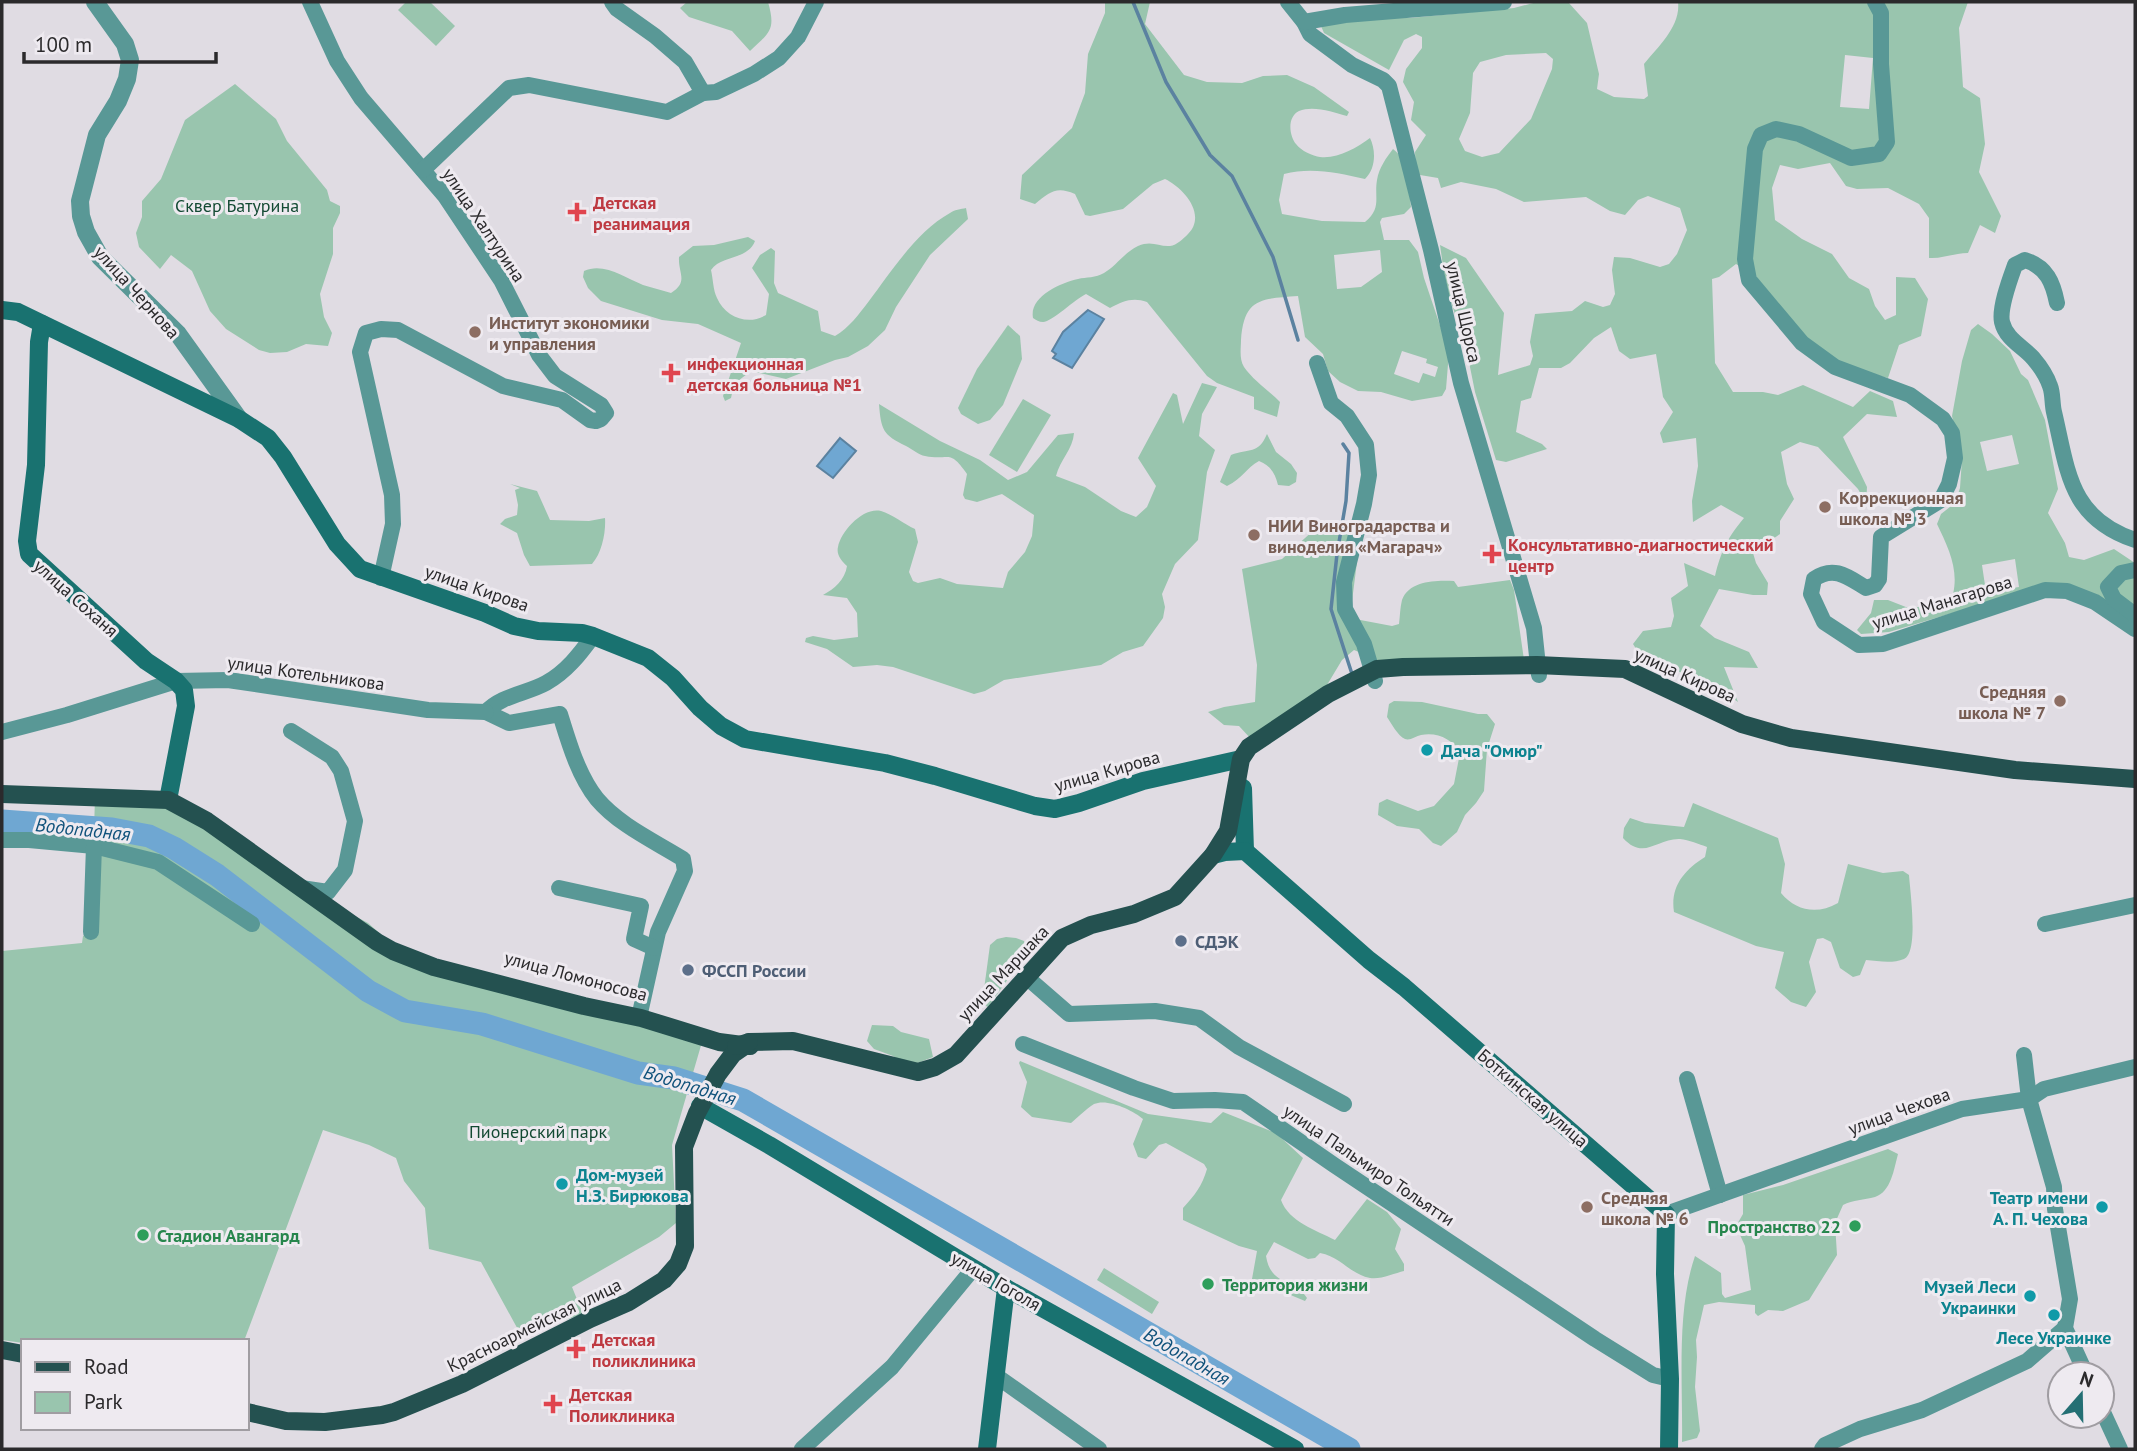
<svg xmlns="http://www.w3.org/2000/svg" width="2137" height="1451" font-family="'PT Sans',sans-serif">
<style>
.green{fill:#99c5ae;fill-rule:evenodd}
.water{fill:#6fa7d2;stroke:#5b82a0;stroke-width:2}
.lines{fill:none;stroke-linecap:round;stroke-linejoin:round}
.stream{stroke:#5b82a0;stroke-width:3.5}
.river{stroke:#6fa7d2;stroke-width:23}
.minor{stroke:#599896;stroke-width:16}
.tertiary{stroke:#599896;stroke-width:18}
.secondary{stroke:#197270;stroke-width:18}
.primary{stroke:#245150;stroke-width:18}
.primary-bridge{stroke:#245150;stroke-width:18}
.health-dot{fill:#e0444e;stroke:#eeeaf0;stroke-width:2.5}
.education-dot{fill:#8d6e63;stroke:#eeeaf0;stroke-width:2.5}
.culture-dot{fill:#0f9aa8;stroke:#eeeaf0;stroke-width:2.5}
.service-dot{fill:#5c6f8a;stroke:#eeeaf0;stroke-width:2.5}
.leisure-dot{fill:#2e9e5b;stroke:#eeeaf0;stroke-width:2.5}
.labels{text-anchor:middle;dominant-baseline:central;stroke-width:6;stroke-linejoin:round;paint-order:stroke}
.health-label{font-size:18px;font-weight:bold;fill:#be3a42;stroke:#eeeaf0;text-anchor:start}
.park-label{font-size:18px;fill:#134a33;stroke:#eeeaf0}
.street-label{font-size:18px;fill:#2b2a2c;stroke:#eeeaf0}
.education-label{font-size:18px;font-weight:bold;fill:#785e54;stroke:#eeeaf0;text-anchor:start}
.culture-label{font-size:18px;font-weight:bold;fill:#0d838f;stroke:#eeeaf0;text-anchor:start}
.service-label{font-size:18px;font-weight:bold;fill:#4e5e75;stroke:#eeeaf0;text-anchor:start}
.leisure-label{font-size:18px;font-weight:bold;fill:#27864d;stroke:#eeeaf0;text-anchor:start}
.water-label{font-size:19px;font-style:italic;fill:#10527b;stroke:#eeeaf0}
</style>
<rect width="100%" height="100%" fill="#e0dce3"/>
<!-- green -->
<g class="green">
<polygon points="406,2 430,2 455,26 436,46 398,10"/>
<path d="M687 2H768C776 30 770 32 750 51L732 31 689 17 680 8Z"/>
<path d="M1105 2H1150L1145 24 1184 75 1207 82 1242 83 1263 76 1287 75 1314 87 1349 112 1347 116C1333 112 1313 105 1299 111 1287 117 1289 135 1296 144 1301 151 1313 156 1320 157 1338 159 1356 148 1370 138 1376 150 1376 169 1365 179 1338 173 1312 167 1284 174L1279 200 1282 214 1322 221 1365 222C1382 208 1374 198 1377 180 1379 168 1386 158 1393 149 1410 162 1409 186 1411 207L1404 214 1382 218 1380 222 1384 240H1409L1418 252 1424 278 1449 352 1446 389 1442 396 1412 401 1381 392 1358 391 1340 382 1328 371 1323 354 1305 337 1298 296C1262 299 1244 297 1241 340 1241 348 1239 359 1244 367 1253 380 1269 391 1280 402L1277 417 1254 409V397L1217 383 1207 376 1147 302C1133 297 1123 301 1110 308L1086 294C1075 299 1052 322 1043 322 1039 322 1036 320 1033 318 1029 297 1060 283 1078 279 1086 277 1096 278 1104 273 1116 266 1125 252 1138 246 1152 240 1159 247 1170 246 1177 245 1183 239 1188 234 1207 215 1184 188 1165 179L1153 184 1123 209 1090 216 1085 215 1075 194C1056 186 1050 192 1035 204L1020 199 1022 175 1072 128 1085 93 1088 54 1105 13ZM1380 250 1382 272 1361 287 1337 289 1334 255ZM1402 351 1427 359 1426 363 1438 367 1435 377 1423 373 1419 383 1394 374Z"/>
<path d="M1537 2H1568L1587 23 1599 74 1597 89 1614 97 1644 99 1648 96 1644 64C1658 47 1681 26 1678 2H1968L1959 28 1963 87 1980 98 1985 144 1979 172 2001 216 1995 233 1980 225 1968 253C1955 253 1941 259 1929 258V218L1919 204 1888 188 1857 189 1846 186 1830 163 1798 169 1780 165 1772 188 1775 220 1802 239 1832 254 1849 278 1869 289 1875 306 1885 320 1896 315V277L1915 278 1928 299 1921 336 1899 345 1888 378 1860 371 1817 350 1767 294 1756 276 1736 264 1719 277 1712 279 1715 363 1733 392H1763L1778 395 1803 385 1853 407 1870 391 1893 401 1897 417 1867 414 1843 437 1867 487 1866 504 1858 489 1818 447 1800 442 1781 452 1787 484 1794 499 1780 521V534L1753 553 1756 563 1768 583 1767 595H1753L1719 589 1700 626 1715 638 1749 652 1758 668 1724 667 1738 702 1712 684 1642 658 1633 644 1643 631 1671 627 1674 616 1671 598 1688 586 1684 563 1715 576C1721 551 1728 537 1744 518L1721 505 1693 522 1692 501 1698 466 1696 438 1663 443 1660 433 1673 412 1663 397 1656 354 1630 359 1619 351 1611 327 1594 338 1570 363 1561 368H1539L1531 398 1521 401 1516 432 1542 444 1547 449 1506 462 1496 460 1475 392 1466 347 1446 287 1440 245 1466 258 1504 313 1498 375 1530 365 1533 356 1530 342 1535 314 1572 311 1585 301 1603 307 1610 305 1615 294 1612 270 1614 257 1630 258 1660 267 1669 264 1677 254 1687 230 1680 208 1648 196 1638 200 1625 215 1610 211 1586 197 1524 202 1496 189 1461 182 1441 188 1438 178 1420 175 1416 172 1415 152 1426 135 1411 120 1414 102 1403 82 1406 69 1422 48V37L1416 34 1404 40 1389 70 1324 33 1321 26 1345 18H1410L1514 8ZM1546 53 1553 59 1552 69 1531 119 1499 153 1482 157 1465 151 1459 139 1470 113 1473 73 1480 62 1506 55ZM1845 55 1873 58 1869 109 1840 107Z"/>
<polygon points="235,84 276,119 287,141 327,190 330,201 340,206 340,213 333,228 333,254 320,294 324,317 332,333 328,346 306,344 287,352 270,353 259,350 226,329 210,311 192,271 171,255 160,269 139,247 136,233 142,217 142,201 161,179 185,120"/>
<path d="M966 208 968 219 930 255 896 307 885 330 868 346 848 357 835 360 786 379 751 371 734 384 731 398 725 401 723 396 741 343 698 324 662 320 601 301 588 288 583 277 584 271C604 262 625 278 643 285 652 288 662 290 671 293 689 281 678 274 679 257L693 246 714 245 748 237 755 241C748 260 721 255 711 270 713 278 713 290 717 298 725 317 748 326 766 315L769 294 752 268 760 255 771 248 775 251 774 283 778 293 818 311 821 331 835 336C849 328 859 314 869 301 891 272 917 231 950 213 954 210 961 209 966 208Z"/>
<path d="M1978 324 1992 334 2010 351 2021 374 2028 380 2045 420 2058 489 2048 513 2065 543 2069 557 2084 560 2114 549 2135 563V620L2095 595 1996 600 1889 632 1861 634 1857 630 1871 613 1874 600H1888L1911 609 1946 599 1953 594C1959 569 1948 547 1937 524L1941 514 1955 503 1960 488 1962 459 1952 416 1962 361 1971 330ZM2012 435 2019 464 1987 471 1980 442ZM2015 559 2019 587 1986 592 1982 565Z"/>
<polygon points="1008,325 1020,336 1022,359 1003,405 990,420 978,424 961,414 958,408 977,369"/>
<path d="M1202 383 1217 387 1202 414 1199 436 1215 450 1207 472 1198 540 1175 564 1162 594 1165 607 1163 618 1143 646 1123 652 1101 665 1004 680 985 691 974 694 893 667 877 665 853 667 827 649 805 642 806 638 813 636 834 640 858 637 857 613 847 598 823 595C834 589 845 580 847 566 842 561 836 555 838 547 841 531 863 507 881 511 892 514 904 524 915 529L918 542 909 572 913 581 918 583 940 578 957 584 1003 588 1008 572 1025 552 1032 536 1034 515 1002 494 977 502 965 499 963 495 967 474C949 448 950 461 925 456 919 455 912 449 906 446 883 435 881 430 879 404L940 441 980 460 1008 480 1027 472 1058 435 1074 433C1073 449 1060 460 1056 476L1085 487 1121 511 1136 517 1147 507 1156 486 1138 458 1173 393 1177 395 1183 424Z"/>
<polygon points="1023,399 1051,415 1017,472 989,455"/>
<path d="M1267 434 1276 452 1291 464 1297 473 1296 482 1289 486 1278 485C1275 473 1271 466 1259 461 1246 468 1243 478 1227 486L1220 482 1231 455C1249 448 1258 455 1267 434Z"/>
<path d="M510 484 537 491 550 520 589 521 605 518C606 532 602 553 592 564L530 566 524 555 517 533 500 524 505 519 517 515 518 505 515 490 520 488Z"/>
<path d="M1331 525 1354 536 1357 562 1351 609 1355 619 1392 626 1399 624C1400 616 1400 608 1402 600 1409 580 1438 580 1454 581L1458 587 1510 580 1514 590 1525 667 1380 661 1354 650 1342 660 1324 690 1252 740 1239 726 1224 725 1208 712 1224 707 1255 702 1257 665 1242 569 1282 559 1316 528Z"/>
<path d="M1394 701 1422 702 1478 714H1487L1495 724 1487 749 1484 791 1476 803 1465 815 1457 832 1441 846 1433 843 1419 829 1397 826 1378 815 1379 803 1387 799 1418 811 1434 806 1454 784 1460 753C1452 739 1438 732 1421 735 1416 736 1410 741 1405 739 1398 736 1391 723 1387 717L1389 704Z"/>
<polygon points="95,797 167,800 338,907 368,923 393,945 432,960 702,1042 672,1145 676,1223 659,1237 572,1287 583,1314 521,1335 481,1262 429,1249 425,1208 404,1181 396,1158 369,1145 323,1130 244,1341 23,1341 23,1343 2,1340 2,951 82,943 83,936 91,932"/>
<path d="M1693 803 1778 838 1785 864 1781 893C1796 911 1817 915 1838 903L1848 864 1883 873 1903 871 1909 875C1910 890 1919 953 1904 959 1892 964 1878 961 1866 960L1860 975 1853 977 1840 968 1831 942 1823 938 1817 939 1809 962 1816 992 1806 1007 1791 1002 1775 988 1784 952 1756 946 1674 912C1670 887 1684 870 1705 857L1707 847C1699 844 1689 840 1680 839 1657 838 1644 861 1623 838L1624 828 1630 818 1645 823 1684 827Z"/>
<polygon points="1006,937 1016,938 1024,941 1028,951 988,1007 982,1004 990,945 997,939"/>
<polygon points="872,1025 893,1026 901,1032 929,1039 933,1057 915,1064 903,1062 893,1056 874,1049 867,1041"/>
<path d="M1020 1061 1148 1114 1211 1123 1223 1112 1276 1133 1303 1158 1281 1200C1289 1222 1316 1230 1335 1240L1367 1199 1387 1212 1401 1229 1395 1249 1404 1264V1271C1395 1273 1380 1280 1370 1278 1350 1274 1341 1257 1320 1253L1315 1258 1308 1259 1274 1242 1266 1256C1271 1287 1295 1278 1307 1298L1305 1301 1252 1279 1257 1251 1239 1246 1183 1220V1208C1195 1195 1202 1186 1207 1169L1204 1164 1166 1143 1159 1145 1146 1159 1138 1157 1133 1144 1143 1119C1133 1110 1107 1098 1094 1104 1086 1109 1078 1117 1071 1123L1032 1117 1021 1107 1027 1082 1019 1063Z"/>
<path d="M1888 1149 1898 1154C1894 1169 1891 1192 1875 1197 1864 1200 1853 1200 1843 1205L1835 1223 1837 1255 1809 1300 1783 1311 1768 1310 1758 1316 1755 1313V1305L1719 1302 1704 1305 1696 1340 1697 1357 1695 1387 1700 1431 1697 1438 1682 1442C1683 1384 1676 1311 1695 1256L1721 1273 1722 1294 1725 1298 1751 1290 1745 1246 1736 1226 1743 1214V1195L1783 1185Z"/>
<polygon points="1104,1268 1159,1302 1152,1314 1097,1280"/>
</g>
<!-- water -->
<g class="water">
<polygon points="1088,310 1104,319 1072,368 1053,358 1056,354 1052,351 1063,332"/>
<polygon points="840,438 856,451 833,478 817,466"/>
</g>
<g class="lines">
<!-- stream -->
<g class="stream">
<polyline points="1133,2 1166,82 1210,155 1232,176 1273,257 1298,340"/>
<polyline points="1343,444 1349,453 1346,501 1337,554 1331,609 1352,674"/>
</g>
<!-- river -->
<polyline class="river" points="2,821 112,829 149,836 174,848 217,875 368,991 405,1011 482,1024 638,1073 674,1078 743,1100 1349,1449"/>
<!-- minor -->
<g class="minor">
<polyline points="310,2 337,61 361,98 445,196 501,280 539,355 555,376 601,405 606,413 601,419 596,421 590,420 562,400 503,386 398,330 381,329 366,333 360,352 392,495 393,524 381,578"/>
<polyline points="612,2 617,9 655,36 685,62 703,93"/>
<polyline points="1288,2 1304,22 1310,34 1352,65 1383,80 1389,86 1431,250 1461,383 1534,628 1539,675"/>
<path d="M1875 2 1881 13V64L1887 142 1879 154 1851 158 1799 134 1776 129 1761 135 1755 149 1745 259 1749 280 1802 343 1835 367 1910 395 1943 419 1952 433 1955 458 1949 484 1941 500 1881 537 1879 579 1875 585 1866 588C1848 577 1834 565 1814 579L1811 594 1824 622 1859 645 1883 644 2045 590 2067 591 2095 602 2135 629"/>
<polyline points="1304,22 1345,15 1504,2"/>
<polyline points="423,170 509,88 529,85 667,112 703,93 716,92 754,74 779,58 798,37 816,2"/>
<path d="M2057 303C2053 283 2047 267 2025 260L2015 265C2010 279 1999 308 2002 322 2006 339 2022 346 2033 358 2039 365 2047 377 2050 386 2053 393 2052 404 2054 412 2068 471 2069 518 2135 540"/>
<polyline points="1317,363 1331,403 1347,416 1366,445 1369,475 1364,504 1344,582 1345,609 1364,644 1375,681"/>
<polyline points="2135,570 2121,573 2108,587 2114,599 2135,615"/>
<path d="M593 636C580 654 566 672 546 683 526 694 502 695 486 712L509 723 560 714C569 743 578 775 597 799 619 825 654 841 683 859L685 871 658 932 640 1013"/>
<polyline points="291,731 332,757 341,771 355,821 345,870 328,892 301,888"/>
<polyline points="2,732 67,715 176,681 228,680 428,710 486,712"/>
<polyline points="2,840 29,840 94,846 158,862 252,924"/>
<polyline points="559,888 641,906 634,939 654,948"/>
<polyline points="2045,924 2135,905"/>
<polyline points="91,932 94,846"/>
<polyline points="1031,981 1069,1014 1155,1011 1199,1018 1239,1047 1344,1104"/>
<polyline points="1023,1044 1134,1088 1173,1101 1215,1100 1243,1102 1334,1165 1595,1339 1653,1375 1670,1379"/>
<polyline points="2024,1055 2029,1099 2054,1187 2055,1209 2070,1299 2065,1328 2086,1374"/>
<polyline points="1687,1079 1720,1195"/>
<polyline points="1666,1214 1962,1109 2029,1099 2044,1089 2135,1067"/>
<polyline points="995,1375 1099,1449"/>
<polyline points="2102,1410 2120,1449"/>
<polyline points="802,1449 892,1367 973,1269"/>
<polyline points="1822,1449 1825,1445 1860,1429 1922,1410 2027,1361 2065,1328"/>
</g>
<!-- tertiary -->
<polyline class="tertiary" points="95,2 125,44 130,60 127,79 118,101 97,135 80,201 81,216 86,232 100,257 178,334 239,419"/>
<!-- secondary -->
<g class="secondary">
<polyline points="2,310 18,312 239,419 268,438 283,457 337,544 360,569 485,613 514,626 538,631 582,633 593,636 648,658 673,678 700,708 721,726 745,739 885,763 935,776 1035,806 1055,809 1079,803 1143,781 1241,759"/>
<polyline points="42,324 39,342 36,465 27,541 29,554 146,661 176,681 184,690 186,706 168,800"/>
<polyline points="1243,788 1245,851"/>
<polyline points="1213,855 1225,852 1245,851 1369,960 1404,987 1666,1214 1665,1274 1670,1379 1669,1449"/>
<polyline points="700,1106 769,1145 1006,1288 1295,1449"/>
<polyline points="987,1449 1006,1288"/>
</g>
<!-- primary -->
<g class="primary">
<polyline points="2,794 168,800 207,821 377,942 393,951 434,967 584,1006 641,1018 719,1042 750,1046"/>
<polyline points="749,1042 793,1041 918,1072 935,1067 956,1055 1062,938 1091,925 1134,914 1175,897 1213,855 1228,831 1241,759 1249,747 1328,694 1377,669 1403,667 1537,665 1625,669 1742,724 1791,738 2015,770 2135,779"/>
<polyline points="2,1350 23,1354"/>
<polyline points="247,1412 286,1421 325,1422 382,1415 394,1412 462,1384 590,1319 629,1302 664,1280 678,1264 685,1246 684,1147 697,1113 718,1074 733,1054 746,1045"/>
</g>
<!-- primary-bridge -->
<polyline class="primary-bridge" points="736,1046 749,1042"/>
</g>
<!-- markers -->
<g class="health-dot">
<path d="M573.5 201.5h7v7h7v7h-7v7h-7v-7h-7v-7h7z"/>
<path d="M667.5 362.5h7v7h7v7h-7v7h-7v-7h-7v-7h7z"/>
<path d="M1488.5 543.5h7v7h7v7h-7v7h-7v-7h-7v-7h7z"/>
<path d="M572.5 1338.5h7v7h7v7h-7v7h-7v-7h-7v-7h7z"/>
<path d="M549.5 1393.5h7v7h7v7h-7v7h-7v-7h-7v-7h7z"/>
</g>
<g class="education-dot">
<circle cx="475" cy="332" r="7"/>
<circle cx="1825" cy="507" r="7"/>
<circle cx="1254" cy="535" r="7"/>
<circle cx="2060" cy="701" r="7"/>
<circle cx="1587" cy="1207" r="7"/>
</g>
<g class="culture-dot">
<circle cx="1427" cy="750" r="7"/>
<circle cx="562" cy="1184" r="7"/>
<circle cx="2102" cy="1207" r="7"/>
<circle cx="2030" cy="1296" r="7"/>
<circle cx="2054" cy="1315" r="7"/>
</g>
<g class="service-dot">
<circle cx="1181" cy="941" r="7"/>
<circle cx="688" cy="970" r="7"/>
</g>
<g class="leisure-dot">
<circle cx="1855" cy="1226" r="7"/>
<circle cx="143" cy="1235" r="7"/>
<circle cx="1208" cy="1284" r="7"/>
</g>
<g class="labels">
<!-- health labels -->
<g class="health-label">
<text x="593" y="202">Детская<tspan x="593" dy="21">реанимация</tspan></text>
<text x="687" y="363">инфекционная<tspan x="687" dy="21">детская больница №1</tspan></text>
<text x="1508" y="544">Консультативно-диагностический<tspan x="1508" dy="21">центр</tspan></text>
<text x="592" y="1339">Детская<tspan x="592" dy="21">поликлиника</tspan></text>
<text x="569" y="1394">Детская<tspan x="569" dy="21">Поликлиника</tspan></text>
</g>
<!-- park labels -->
<g class="park-label">
<text x="237" y="205">Сквер Батурина</text>
<text x="538" y="1131">Пионерский парк</text>
</g>
<!-- street labels -->
<g class="street-label">
<text transform="translate(484 225) rotate(56)">улица Халтурина</text>
<text transform="translate(137 292) rotate(48)">улица Чернова</text>
<text transform="translate(1464 312) rotate(77)">улица Щорса</text>
<text transform="translate(477 588) rotate(19)">улица Кирова</text>
<text transform="translate(76 598) rotate(42)">улица Соханя</text>
<text transform="translate(1942 602) rotate(-17)">улица Манагарова</text>
<text transform="translate(306 673) rotate(8)">улица Котельникова</text>
<text transform="translate(1685 675) rotate(24)">улица Кирова</text>
<text transform="translate(1107 771) rotate(-16)">улица Кирова</text>
<text transform="translate(1003 973) rotate(-47)">улица Маршака</text>
<text transform="translate(576 976) rotate(15)">улица Ломоносова</text>
<text transform="translate(1533 1098) rotate(41)">Боткинская улица</text>
<text transform="translate(1899 1111) rotate(-20)">улица Чехова</text>
<text transform="translate(1369 1165) rotate(34)">улица Пальмиро Тольятти</text>
<text transform="translate(996 1281) rotate(30)">улица Гоголя</text>
<text transform="translate(534 1325) rotate(-26)">Красноармейская улица</text>
</g>
<!-- education labels -->
<g class="education-label">
<text x="489" y="322">Институт экономики<tspan x="489" dy="21">и управления</tspan></text>
<text x="1839" y="497">Коррекционная<tspan x="1839" dy="21">школа № 3</tspan></text>
<text x="1268" y="525">НИИ Виноградарства и<tspan x="1268" dy="21">виноделия «Магарач»</tspan></text>
<text x="2046" y="691" text-anchor="end">Средняя<tspan x="2046" dy="21">школа № 7</tspan></text>
<text x="1601" y="1197">Средняя<tspan x="1601" dy="21">школа № 6</tspan></text>
</g>
<!-- culture labels -->
<g class="culture-label">
<text x="1441" y="750">Дача "Омюр"</text>
<text x="576" y="1174">Дом-музей<tspan x="576" dy="21">Н.З. Бирюкова</tspan></text>
<text x="2088" y="1197" text-anchor="end">Театр имени<tspan x="2088" dy="21">А. П. Чехова</tspan></text>
<text x="2016" y="1286" text-anchor="end">Музей Леси<tspan x="2016" dy="21">Украинки</tspan></text>
<text x="2054" y="1337" text-anchor="middle">Лесе Украинке</text>
</g>
<!-- service labels -->
<g class="service-label">
<text x="1195" y="941">СДЭК</text>
<text x="702" y="970">ФССП России</text>
</g>
<!-- leisure labels -->
<g class="leisure-label">
<text x="1841" y="1226" text-anchor="end">Пространство 22</text>
<text x="157" y="1235">Стадион Авангард</text>
<text x="1222" y="1284">Территория жизни</text>
</g>
<!-- water labels -->
<g class="water-label">
<text transform="translate(83 829) rotate(6)">Водопадная</text>
<text transform="translate(690 1085) rotate(17)">Водопадная</text>
<text transform="translate(1187 1356) rotate(30)">Водопадная</text>
</g>
</g>
<!-- border -->
<rect width="2137" height="1451" fill="none" stroke="#2b2a2c" stroke-width="7"/>
<!-- legend -->
<rect x="21" y="1339" width="228" height="91" fill="#eeeaf0" stroke="#a09da2" stroke-width="2"/>
<rect x="35" y="1362" width="35" height="10" fill="#245150" stroke="#a09da2" stroke-width="2"/>
<text x="84" y="1374" font-size="21" fill="#2b2a2c">Road</text>
<rect x="35" y="1392" width="35" height="21" fill="#99c5ae" stroke="#a09da2" stroke-width="2"/>
<text x="84" y="1409" font-size="21" fill="#2b2a2c">Park</text>
<!-- north arrow -->
<g transform="translate(2081 1395) rotate(20)"><circle r="33" fill="#eeeaf0" stroke="#a09da2" stroke-width="2"/>
<path d="M0-5L12 26L0 18L-12 26Z" fill="#246f74"/>
<text y="-10" font-size="19" font-weight="bold" text-anchor="middle" fill="#2b2a2c">N</text>
</g>
<!-- scale -->
<path d="M24 52v10h192v-10" fill="none" stroke="#2b2a2c" stroke-width="3.5"/>
<text x="35" y="52" font-size="21" fill="#2b2a2c" stroke="#eeeaf0" stroke-width="5" paint-order="stroke">100 m</text>
</svg>
